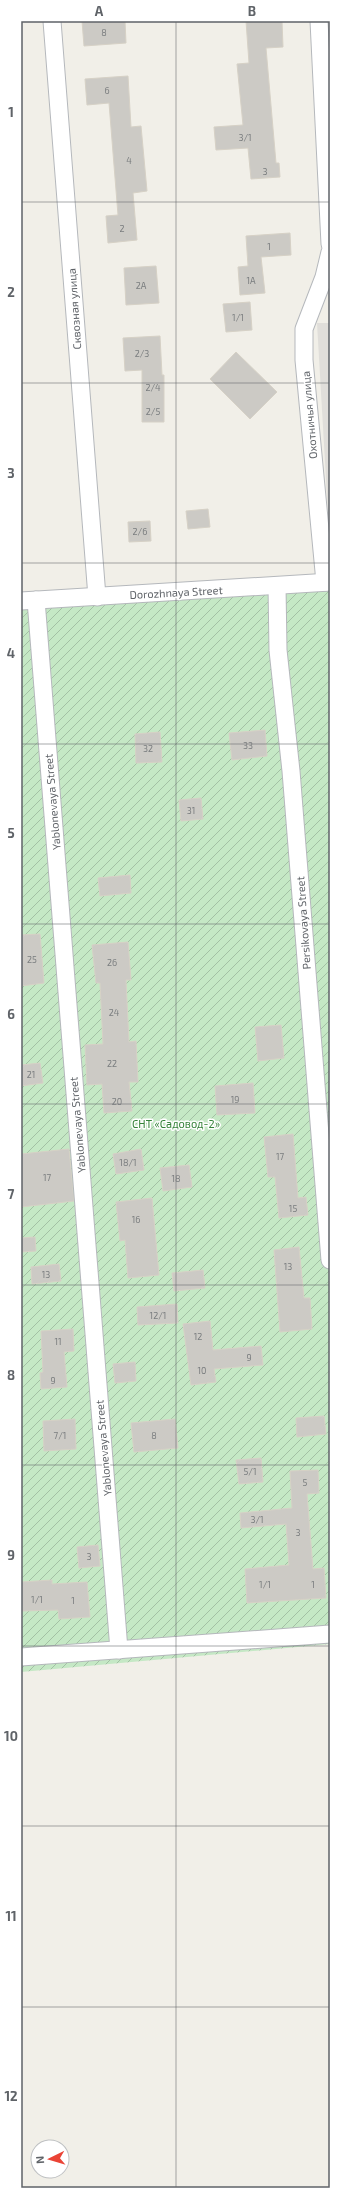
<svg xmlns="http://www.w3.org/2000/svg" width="351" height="2209" font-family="'Exo 2',sans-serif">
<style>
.industrial{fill:#e0deda}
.garden{fill:url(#garden-furrows)}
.building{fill:#cccac5;stroke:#d6d1c6}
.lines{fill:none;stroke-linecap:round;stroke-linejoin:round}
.minor-casing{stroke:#b5b8bc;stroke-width:19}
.minor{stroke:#fff;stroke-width:17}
.grid{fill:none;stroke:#5f6368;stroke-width:1;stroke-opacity:0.55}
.labels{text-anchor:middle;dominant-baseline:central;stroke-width:3;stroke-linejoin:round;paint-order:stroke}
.number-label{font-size:9px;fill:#7a7d7f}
.street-label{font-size:11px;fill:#5f6368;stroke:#fff}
.park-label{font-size:11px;fill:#348238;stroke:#fff}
.neatline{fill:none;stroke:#5f6368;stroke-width:1.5}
.grid-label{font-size:13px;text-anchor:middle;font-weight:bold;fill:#5f6368}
</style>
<defs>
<pattern id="garden-furrows" width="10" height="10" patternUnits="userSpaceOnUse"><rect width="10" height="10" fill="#c5e8c5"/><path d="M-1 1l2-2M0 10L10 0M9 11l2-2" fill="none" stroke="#a3c0a4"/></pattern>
</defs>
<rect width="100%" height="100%" fill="#f1efe8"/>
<!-- industrial -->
<polygon class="industrial" points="317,323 330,323 330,531 329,531"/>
<!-- garden -->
<polygon class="garden" points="330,582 330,1644 21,1672 21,601"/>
<!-- building -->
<g class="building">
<polygon points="82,21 125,21 126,43 84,46"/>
<polygon points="246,21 282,21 283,47 266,48 276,163 279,163 280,177 251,179 248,148 216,150 214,127 243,125 237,64 249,63"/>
<polygon points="128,76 131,127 141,126 147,191 133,193 137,240 108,243 106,216 118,215 109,103 87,105 85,79"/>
<polygon points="290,233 291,255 261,257 265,293 240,295 238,267 248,266 246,236"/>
<polygon points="156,266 159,303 126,305 124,268"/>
<polygon points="250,302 252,330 226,332 223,304"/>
<polygon points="160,336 162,375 164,375 164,422 142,422 142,370 125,371 123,338"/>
<polygon points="236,352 277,392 250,419 210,379"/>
<polygon points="208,509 210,527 188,529 186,511"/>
<polygon points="150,521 151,541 129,542 128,522"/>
<polygon points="265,730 267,756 232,760 229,733"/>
<polygon points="160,732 162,762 136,763 135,734"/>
<polygon points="201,798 203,819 181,821 179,800"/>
<polygon points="130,875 131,893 100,896 98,878"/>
<polygon points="40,934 44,983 21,986 21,935"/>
<polygon points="128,942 131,980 126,980 129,1042 136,1041 138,1082 129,1082 132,1111 104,1113 102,1084 87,1085 85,1045 103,1044 100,983 96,983 92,945"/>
<polygon points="281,1025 284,1058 258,1061 255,1027"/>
<polygon points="40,1063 43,1083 21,1086 21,1065"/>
<polygon points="253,1083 255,1113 217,1115 215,1086"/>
<polygon points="293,1134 298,1198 306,1197 308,1215 279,1218 275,1177 268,1177 264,1137"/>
<polygon points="69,1149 74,1201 21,1207 21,1154"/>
<polygon points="141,1149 144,1170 116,1174 113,1154"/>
<polygon points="189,1165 192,1187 163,1191 160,1168"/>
<polygon points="152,1198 159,1275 128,1278 125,1240 120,1241 116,1202"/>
<polygon points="35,1237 36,1251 21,1252 21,1238"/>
<polygon points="299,1247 304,1298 310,1298 312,1329 280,1332 274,1250"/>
<polygon points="59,1264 61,1281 32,1284 31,1267"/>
<polygon points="203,1270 205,1288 174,1291 172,1273"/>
<polygon points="177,1304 178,1323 138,1325 137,1307"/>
<polygon points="210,1321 213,1350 261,1346 263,1365 214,1369 216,1382 191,1385 183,1324"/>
<polygon points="73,1329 74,1351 64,1352 67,1387 41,1389 40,1373 43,1372 41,1331"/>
<polygon points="135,1362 136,1381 115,1383 113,1364"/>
<polygon points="324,1416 326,1434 297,1437 296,1418"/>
<polygon points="75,1419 76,1449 44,1451 43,1421"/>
<polygon points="175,1419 178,1448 134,1452 131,1423"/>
<polygon points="261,1458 263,1482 239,1484 236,1460"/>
<polygon points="318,1470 319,1493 307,1494 313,1569 324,1568 326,1598 247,1603 245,1569 289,1565 286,1524 241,1528 240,1513 292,1508 290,1471"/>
<polygon points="98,1545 100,1566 79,1568 77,1547"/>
<polygon points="52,1580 52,1584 87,1582 90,1617 59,1619 58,1610 22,1611 21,1582"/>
</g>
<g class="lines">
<!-- minor casing -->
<g class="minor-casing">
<g id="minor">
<polyline points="52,21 97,597"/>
<polyline points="319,21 330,244"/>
<polyline points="325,582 304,360 304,329 324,277 330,252"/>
<polyline points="277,586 278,650 291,771 330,1260"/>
<polyline points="36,600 119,1650"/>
<polyline points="21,601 330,582"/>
<polyline points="21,1657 330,1634"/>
</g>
</g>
<!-- minor -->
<use href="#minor" class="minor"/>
</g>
<!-- grid -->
<path class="grid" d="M176 21V2188M21 202H330M21 383H330M21 563H330M21 744H330M21 924H330M21 1104H330M21 1285H330M21 1465H330M21 1646H330M21 1826H330M21 2007H330"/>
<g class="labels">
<!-- number labels -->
<g class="number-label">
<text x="104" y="32">8</text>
<text x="107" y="90">6</text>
<text x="245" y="137">3/1</text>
<text x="129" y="160">4</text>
<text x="265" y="171">3</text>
<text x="122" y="228">2</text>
<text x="269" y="246">1</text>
<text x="251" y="280">1А</text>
<text x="141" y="285">2А</text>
<text x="238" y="317">1/1</text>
<text x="142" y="353">2/3</text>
<text x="153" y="387">2/4</text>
<text x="153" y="411">2/5</text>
<text x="140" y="531">2/6</text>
<text x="248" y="745">33</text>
<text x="148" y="748">32</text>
<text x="191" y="810">31</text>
<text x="32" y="959">25</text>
<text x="112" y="962">26</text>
<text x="114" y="1012">24</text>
<text x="112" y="1063">22</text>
<text x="31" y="1074">21</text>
<text x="235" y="1099">19</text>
<text x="117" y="1101">20</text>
<text x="280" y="1156">17</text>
<text x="128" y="1162">18/1</text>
<text x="47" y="1177">17</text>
<text x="176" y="1178">18</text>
<text x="293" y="1208">15</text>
<text x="136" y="1219">16</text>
<text x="288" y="1266">13</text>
<text x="46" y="1274">13</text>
<text x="158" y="1315">12/1</text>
<text x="198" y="1336">12</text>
<text x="58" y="1341">11</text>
<text x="249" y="1357">9</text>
<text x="202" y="1370">10</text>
<text x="53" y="1380">9</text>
<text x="60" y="1435">7/1</text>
<text x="154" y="1435">8</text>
<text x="250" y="1471">5/1</text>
<text x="305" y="1482">5</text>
<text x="257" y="1519">3/1</text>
<text x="298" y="1532">3</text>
<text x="89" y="1556">3</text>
<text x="265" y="1584">1/1</text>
<text x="313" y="1584">1</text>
<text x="37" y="1599">1/1</text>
<text x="73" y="1600">1</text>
</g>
<!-- street labels -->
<g class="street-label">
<text transform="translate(74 309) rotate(-94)">Сквозная улица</text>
<text transform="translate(309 415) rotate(-95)">Охотничья улица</text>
<text transform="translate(176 592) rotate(-3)">Dorozhnaya Street</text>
<text transform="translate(52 802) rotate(-95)">Yablonevaya Street</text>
<text transform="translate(303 923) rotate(-94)">Persikovaya Street</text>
<text transform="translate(77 1125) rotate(-95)">Yablonevaya Street</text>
<text transform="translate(103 1448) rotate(-95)">Yablonevaya Street</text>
</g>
<!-- park labels -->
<g class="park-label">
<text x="176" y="1123">СНТ «Садовод-2»</text>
</g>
</g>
<!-- border -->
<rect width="351" height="2209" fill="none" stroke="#ffffff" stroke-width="44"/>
<!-- north arrow -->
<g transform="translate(50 2159) rotate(265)"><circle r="19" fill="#ffffff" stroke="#bfc1c3"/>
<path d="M0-3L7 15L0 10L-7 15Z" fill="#ea4335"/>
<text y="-6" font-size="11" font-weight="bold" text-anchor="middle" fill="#5f6368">N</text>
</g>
<rect x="22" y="22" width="307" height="2165" class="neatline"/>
<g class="grid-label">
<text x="99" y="16">A</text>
<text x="252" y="16">B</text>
<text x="11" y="117">1</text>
<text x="11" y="297">2</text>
<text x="11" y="478">3</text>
<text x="11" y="658">4</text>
<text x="11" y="838">5</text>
<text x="11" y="1019">6</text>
<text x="11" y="1199">7</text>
<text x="11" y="1380">8</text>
<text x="11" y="1560">9</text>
<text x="11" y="1741">10</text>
<text x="11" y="1921">11</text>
<text x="11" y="2101">12</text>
</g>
</svg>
